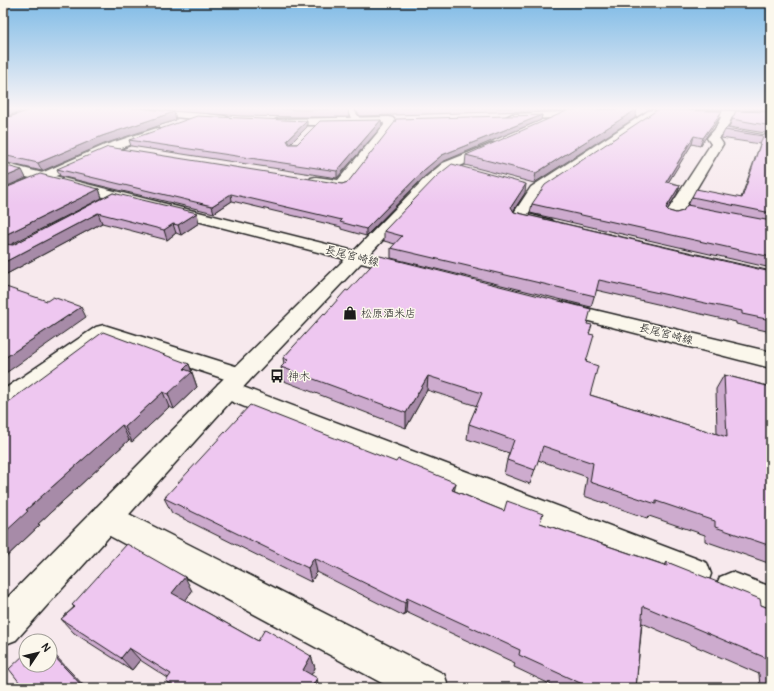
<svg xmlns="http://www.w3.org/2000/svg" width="774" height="691" font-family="Pangolin,'Klee One',sans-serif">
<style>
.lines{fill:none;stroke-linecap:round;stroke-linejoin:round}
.lane-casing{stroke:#1c1c1c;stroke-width:3}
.street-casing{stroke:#1c1c1c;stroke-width:3}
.secondary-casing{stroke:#1c1c1c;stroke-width:3}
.lane{fill:#fbf7ec;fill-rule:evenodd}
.street{fill:#fbf7ec;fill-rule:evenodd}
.secondary{fill:#fbf7ec;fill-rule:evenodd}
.wall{fill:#cdabce;stroke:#1c1c1c}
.shaded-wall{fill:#a78ba8;stroke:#1c1c1c}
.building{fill:#eec7f0;stroke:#1c1c1c}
.labels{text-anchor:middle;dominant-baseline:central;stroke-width:3;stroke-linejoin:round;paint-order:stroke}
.street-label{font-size:11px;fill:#1c1c1c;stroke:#fbf7ec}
.poi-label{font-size:11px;fill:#1c1c1c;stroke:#fbf7ec;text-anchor:start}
</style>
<rect width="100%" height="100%" fill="#f7e9ed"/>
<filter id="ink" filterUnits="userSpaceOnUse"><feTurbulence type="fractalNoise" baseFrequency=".025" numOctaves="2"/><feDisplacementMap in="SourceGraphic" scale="8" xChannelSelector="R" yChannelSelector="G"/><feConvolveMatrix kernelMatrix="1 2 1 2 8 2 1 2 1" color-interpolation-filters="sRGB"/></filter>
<g filter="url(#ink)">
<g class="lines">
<!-- lane casing -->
<g class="lane-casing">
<polygon id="lane" points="344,108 352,108 362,121 361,123 355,123"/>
</g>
<!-- street casing -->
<g class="street-casing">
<g id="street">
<polygon points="652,110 656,111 657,113 656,115 542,193 528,214 551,220 553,223 551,226 545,228 513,220 511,217 531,187 648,111"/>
<polygon points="692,110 771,112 771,118 732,117 726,130 719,138 723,144 680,216 678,219 672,221 666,219 664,216 711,144 707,138 715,129 721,117 688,115 687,113 688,111"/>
<polygon points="588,111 593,114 592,116 512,120 506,117 512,114"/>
<polygon points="389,117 393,118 396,125 347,188 342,189 311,184 309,181 311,178 316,177 338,180 384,125 383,120 385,118"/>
<polygon points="157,128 161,130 163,132 161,134 113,151 3,199 3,190 105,145"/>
<polygon points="104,325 248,370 252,376 248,382 240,384 107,340 12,408 3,411 3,390 96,327"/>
<polygon points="227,381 695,558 707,563 711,574 707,585 695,590 218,396 215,390 218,384"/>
<polygon points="106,504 117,508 444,674 449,688 391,688 95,528 91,518 95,508"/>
<polygon points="732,572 771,587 771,621 720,601 715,589 720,577"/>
</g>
</g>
<!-- secondary casing -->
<g class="secondary-casing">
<g id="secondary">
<polygon points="109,108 151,108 225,116 231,119 225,122 114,111"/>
<polygon points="389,117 395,120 393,122 328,125 277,125 271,122 277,119"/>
<polygon points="493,143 497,144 499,147 497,150 453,169 435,184 369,255 411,265 414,269 411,273 405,274 361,263 248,382 16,640 3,645 3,602 232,370 345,259 3,171 3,163 354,251 425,178 443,163"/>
<polygon points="561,302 771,352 771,368 554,312 551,308 554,304"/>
</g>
</g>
<!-- lane -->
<use href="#lane" class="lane"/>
<!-- street -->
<use href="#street" class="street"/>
<!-- secondary -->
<use href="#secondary" class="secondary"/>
</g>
<!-- wall -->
<g class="wall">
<polygon points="36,108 347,108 348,109 349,117 305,117 242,116 142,109 174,112 176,120 104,144 42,171 3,162 3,119"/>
<polygon points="354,108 771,108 771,110 729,108 628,108 360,116"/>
<polygon points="637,109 635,118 534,183 465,165 466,155"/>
<polygon points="736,111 771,112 771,134 729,127"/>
<polygon points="542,115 541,120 442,162 424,177 366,236 341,229 341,227 232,201 214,213 60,176 57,169 342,184 348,182"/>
<polygon points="719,118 700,146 692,144 668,182 680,185 677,194 667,209 669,211 676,213 683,211 688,205 692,197 741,198 760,144 721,138 725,130 771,136 771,268 530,213 532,204"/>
<polygon points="381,120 382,126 337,178 131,146 129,140 307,127 290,144 297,144"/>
<polygon points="3,189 99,189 102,198 11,244 13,245 113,193 199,223 181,235 176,233 167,240 102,223 3,276"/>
<polygon points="525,193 513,211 514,212 771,271 771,332 736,324 736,322 596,290 591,307 391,258 391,248 395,244 384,241 384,231"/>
<polygon points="325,314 587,324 589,334 586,362 590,395 717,434 716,389 724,375 771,387 771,564 705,541 705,535 649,516 647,518 584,496 587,477 538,460 530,484 504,474 507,460 509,453 467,439 469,424 477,406 427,390 406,428 284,381 281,367 284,364 283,358"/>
<polygon points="189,364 197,387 174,409 169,407 132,442 129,440 38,524 40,525 3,560 3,406"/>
<polygon points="455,491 504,511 665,565 667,562 761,605 771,609 771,688 762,688 762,687 760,686 759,674 642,623 636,688 558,688 514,667 515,663 406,612 404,616 317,572 311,582 172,513 164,498"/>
<polygon points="192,591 185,600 258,641 311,656 315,668 311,675 319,688 172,688 166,681 168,678 140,660 132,670 74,633 61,619 74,607 72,605"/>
</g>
<!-- shaded-wall -->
<g class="shaded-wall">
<polygon points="5,108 30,108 3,118 3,109"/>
<polygon points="637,109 635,118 534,183 536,173"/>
<polygon points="722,111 719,118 700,146 703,138"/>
<polygon points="174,112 176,120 104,144 42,171 38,163 102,136"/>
<polygon points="542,115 541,120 442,162 424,177 366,236 366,229 424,170 442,155"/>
<polygon points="381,120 382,126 337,178 337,171"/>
<polygon points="307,121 307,127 288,146 287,140"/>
<polygon points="694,136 692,144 663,191 666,182"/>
<polygon points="22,170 26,178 3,188 3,178"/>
<polygon points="526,184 525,193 510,216 511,207"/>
<polygon points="680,185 677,194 663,217 666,208"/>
<polygon points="99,189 102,198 8,246 3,245 3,236"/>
<polygon points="231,194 232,201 214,213 212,206"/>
<polygon points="98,213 102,223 3,276 3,263"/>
<polygon points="197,213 199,223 181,235 178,225"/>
<polygon points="173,224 176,233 167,240 164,230"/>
<polygon points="81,307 86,317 3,375 3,359"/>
<polygon points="189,364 197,387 174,409 168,394 184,369"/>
<polygon points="428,376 427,390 406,428 406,413"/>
<polygon points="163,392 169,407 132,442 125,427"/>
<polygon points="122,425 129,440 38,524 40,525 3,560 3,534 26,510"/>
<polygon points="456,483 453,498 452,490"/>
<polygon points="314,558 317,572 311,582 308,568"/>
<polygon points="185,577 192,591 181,607 172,593"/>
<polygon points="407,598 406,612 404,616 405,603"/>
<polygon points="129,648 140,660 132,670 121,658"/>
<polygon points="50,650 53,653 86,688 84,688 50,652"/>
<polygon points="311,656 315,668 307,682 303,670"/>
<polygon points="317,678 319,688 311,688"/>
</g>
<!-- building -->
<g class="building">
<polygon points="36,108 139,108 174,112 102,136 38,163 3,155 3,119"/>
<polygon points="240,108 347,108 348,109 304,110"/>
<polygon points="360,108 383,108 360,109"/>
<polygon points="637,109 536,173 466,155 569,110"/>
<polygon points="657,110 722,111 703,138 694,136 666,182 680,185 666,208 669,211 676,213 683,211 687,205 771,221 771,257 532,204 545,185"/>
<polygon points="736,111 771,112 771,126 732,119"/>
<polygon points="542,115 442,155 424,170 366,229 340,222 342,220 231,194 212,206 57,169 108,147 342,184 348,182 395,122 396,119"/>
<polygon points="197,116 307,121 287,140 289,144 297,144 320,121 381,120 337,171 129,140"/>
<polygon points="727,128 771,136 771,213 692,197 696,189 742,198 763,136 725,130"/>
<polygon points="452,164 526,184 511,207 514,212 771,272 771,320 742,314 742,311 599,280 595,296 391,248 402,236 384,231 437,176"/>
<polygon points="3,165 22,170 3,178"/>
<polygon points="40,174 99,189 3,236 3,189"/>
<polygon points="113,193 197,213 178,225 173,224 164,230 98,213 3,263 3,244 13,245"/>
<polygon points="380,256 591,309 587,324 592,325 589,334 594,335 586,362 598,366 590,395 727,437 724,375 771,387 771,546 715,527 715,521 656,501 656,504 590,482 593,463 543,446 535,470 507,460 514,440 469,424 482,393 428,376 406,413 281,367 288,360 283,358 324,313 325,314 346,290 348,291"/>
<polygon points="3,286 47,301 53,297 81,307 3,359"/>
<polygon points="103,332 189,364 184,369 192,372 168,394 163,392 125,427 122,425 26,510 28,511 3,534 3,406"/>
<polygon points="250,405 396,462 398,459 456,483 452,490 504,511 507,501 543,514 540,523 667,566 667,562 760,599 761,605 771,609 771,660 643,606 636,688 591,688 519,655 520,650 407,598 405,603 314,558 308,568 164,498"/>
<polygon points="127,544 185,577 172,593 258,641 265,629 311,656 303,670 317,678 311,688 178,688 166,681 171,674 129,648 121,658 61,619 75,607 72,605"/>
<polygon points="50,652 84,688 14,688 20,683 9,669 26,653 26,665 50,665"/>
</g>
</g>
<!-- sky -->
<linearGradient id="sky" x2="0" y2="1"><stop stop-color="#7fbbe6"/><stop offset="0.53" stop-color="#fbf5f7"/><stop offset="1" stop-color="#fbf5f7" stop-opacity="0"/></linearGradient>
<rect width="774" height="205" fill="url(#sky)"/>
<!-- icons -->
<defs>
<g id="shop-bare" transform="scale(1.08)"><path d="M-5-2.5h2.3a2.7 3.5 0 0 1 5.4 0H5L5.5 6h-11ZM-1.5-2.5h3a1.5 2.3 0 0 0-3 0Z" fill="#1c1c1c" stroke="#fbf7ec" stroke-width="2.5" paint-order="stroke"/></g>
<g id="bus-bare" transform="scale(1.08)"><path d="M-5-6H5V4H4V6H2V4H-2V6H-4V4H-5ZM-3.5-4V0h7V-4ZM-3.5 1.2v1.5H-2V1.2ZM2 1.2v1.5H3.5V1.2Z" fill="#1c1c1c" stroke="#fbf7ec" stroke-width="2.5" paint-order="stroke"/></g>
</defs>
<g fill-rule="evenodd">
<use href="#shop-bare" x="350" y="313"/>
<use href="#bus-bare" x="277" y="376"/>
</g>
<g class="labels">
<!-- street labels -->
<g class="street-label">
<text transform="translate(352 256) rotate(14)">長尾宮崎線</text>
<text transform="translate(666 334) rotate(14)">長尾宮崎線</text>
</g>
<!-- poi labels -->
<g class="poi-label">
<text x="361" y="313">松原酒米店</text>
<text x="288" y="376">神木</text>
</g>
</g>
<!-- margin -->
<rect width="774" height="691" fill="none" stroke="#fbf7ec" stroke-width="16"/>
<rect x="8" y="8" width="758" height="675" fill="none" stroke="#1c1c1c" stroke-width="1.5" filter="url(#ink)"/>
<!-- north arrow -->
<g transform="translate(38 653) rotate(55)"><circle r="19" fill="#fbf7ec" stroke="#a29f99"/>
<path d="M0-3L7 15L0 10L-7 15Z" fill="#1c1c1c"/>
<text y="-6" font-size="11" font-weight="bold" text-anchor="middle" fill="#1c1c1c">N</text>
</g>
</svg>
